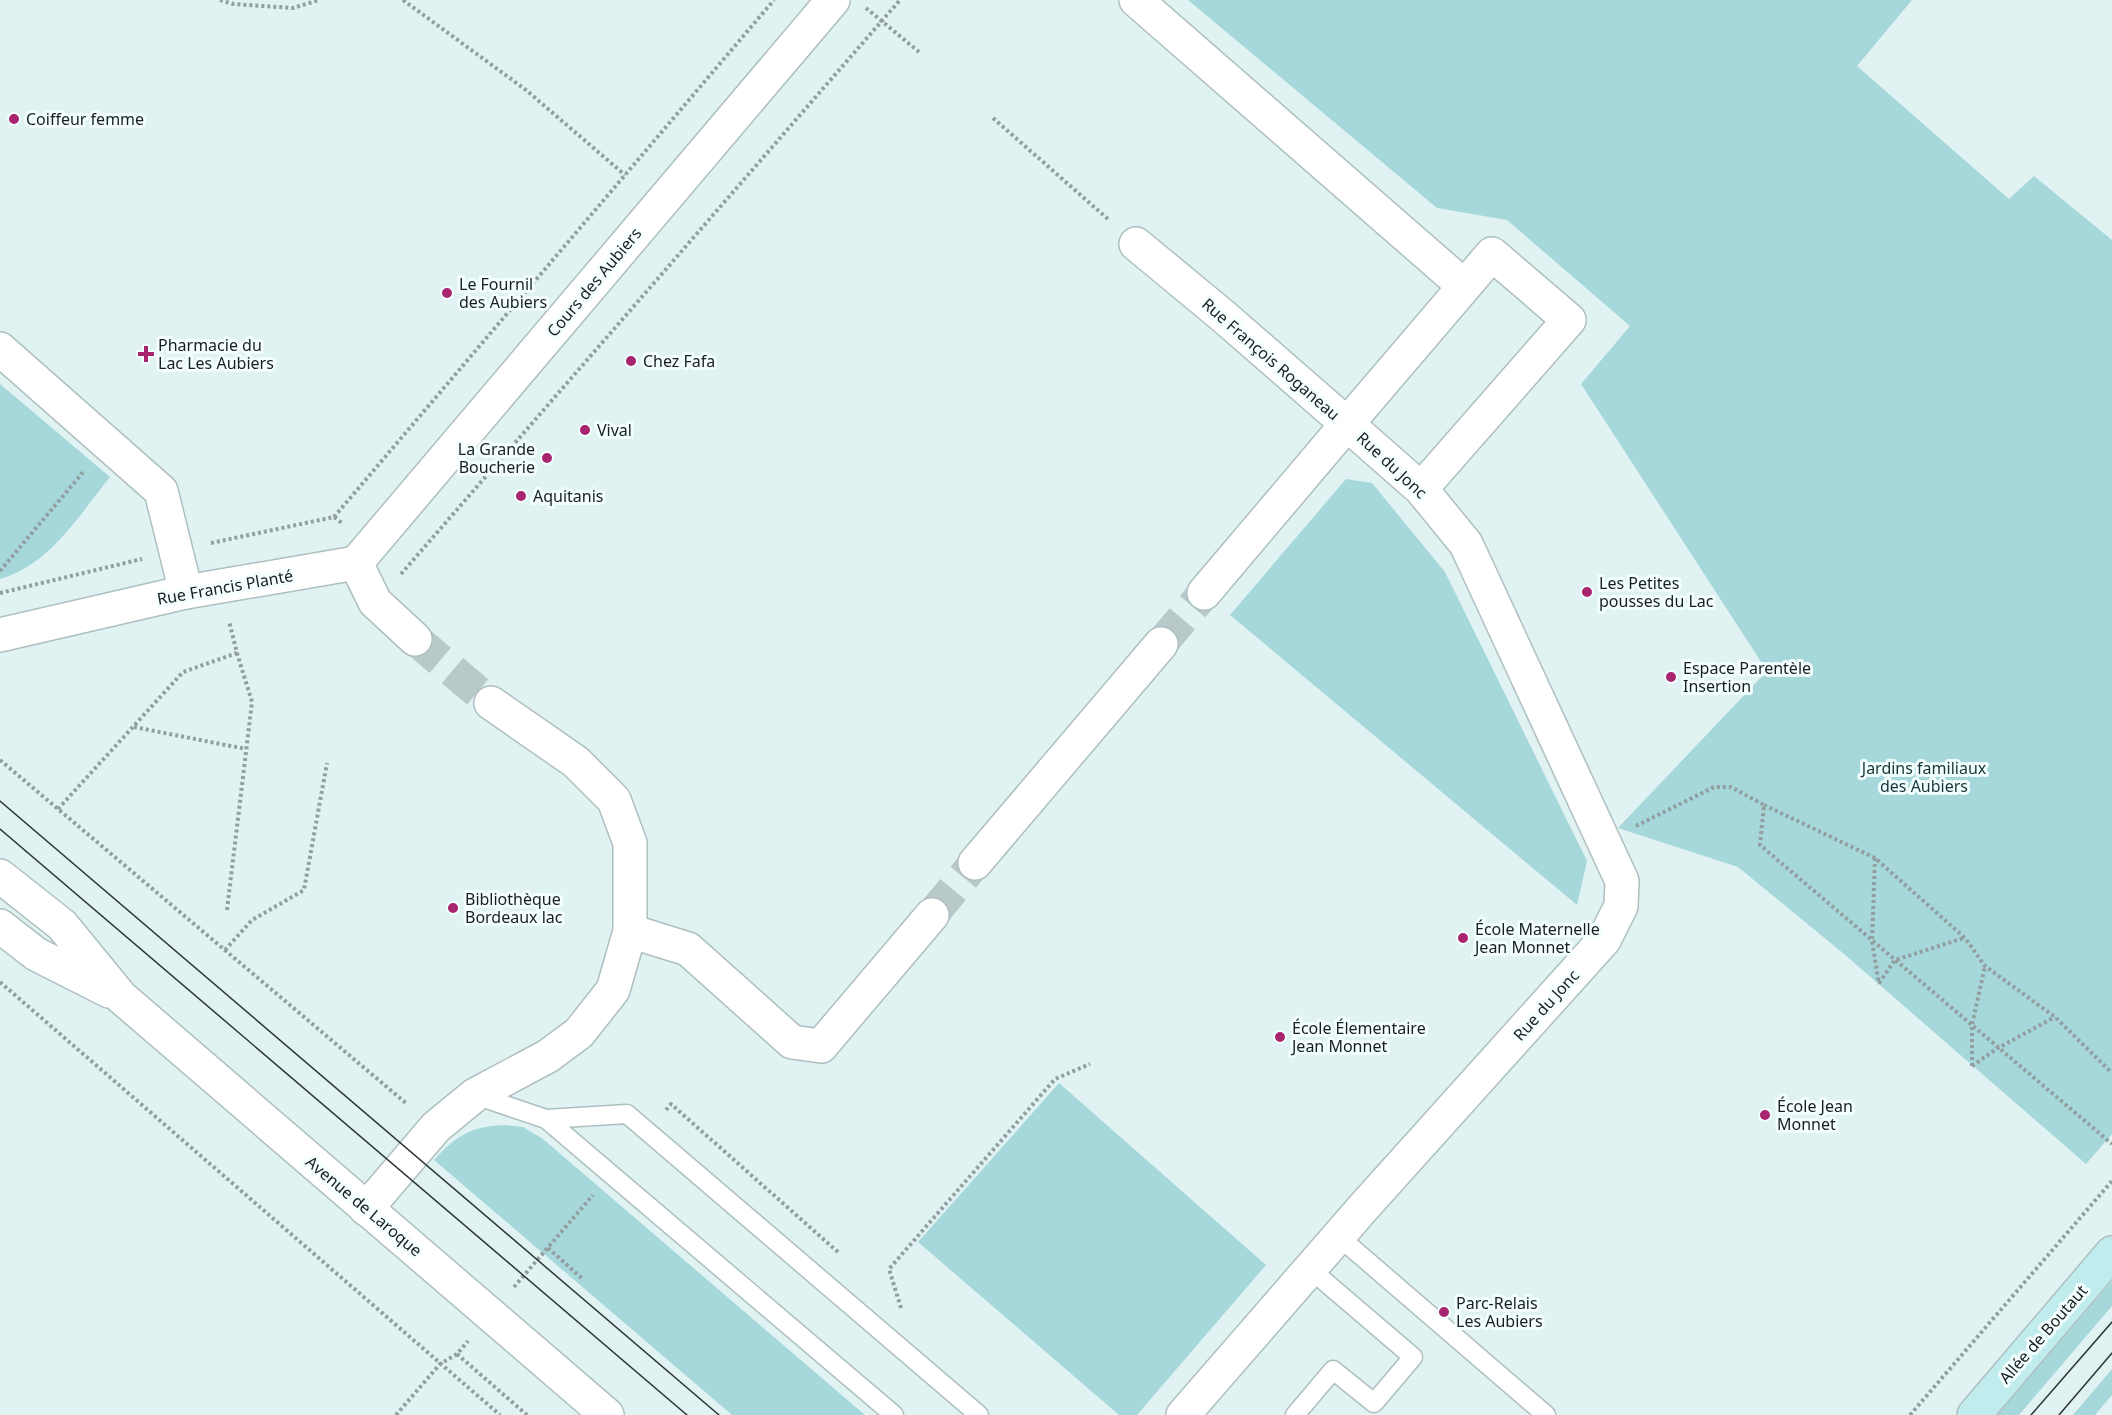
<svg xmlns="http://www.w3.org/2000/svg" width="2112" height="1415" font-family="'Noto Sans',sans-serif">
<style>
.green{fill:#a6d8db}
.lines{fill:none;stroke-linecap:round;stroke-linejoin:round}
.minor-tunnel{stroke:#b9c8c9;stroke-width:33;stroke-dasharray:33 16;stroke-linecap:butt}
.service-casing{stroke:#aebfc0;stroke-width:21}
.minor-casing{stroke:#aebfc0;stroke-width:36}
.tertiary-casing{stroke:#aebfc0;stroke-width:36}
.secondary-casing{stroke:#aebfc0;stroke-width:36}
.path{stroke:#929e9f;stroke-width:4;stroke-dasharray:3 3;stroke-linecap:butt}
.service{stroke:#fff;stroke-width:18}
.minor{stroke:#fff;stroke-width:33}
.tertiary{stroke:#fff;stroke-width:33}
.secondary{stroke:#c0ecee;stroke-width:33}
.tram{stroke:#2d3536;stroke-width:1.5}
.poi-dot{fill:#a8246f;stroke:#f3fefe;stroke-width:2}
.labels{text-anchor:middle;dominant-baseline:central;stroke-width:6;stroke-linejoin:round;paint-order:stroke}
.poi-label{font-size:16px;fill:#191f20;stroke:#f3fefe;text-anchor:start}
.street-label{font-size:16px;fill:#191f20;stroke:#f3fefe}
.park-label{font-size:16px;fill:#173537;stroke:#f3fefe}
</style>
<rect width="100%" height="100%" fill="#e1f2f3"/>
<!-- green -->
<g class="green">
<polygon points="1188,0 1912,0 1857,66 2009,199 2034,176 2112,240 2112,1134 2086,1164 1844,954 1738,867 1618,828 1767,671 1581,384 1630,326 1507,220 1437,208"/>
<path d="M0 384 110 477C79 515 50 565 0 579Z"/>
<polygon points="1346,479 1372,483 1445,572 1587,861 1577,905 1230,615"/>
<polygon points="1059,1083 1266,1265 1137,1415 1119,1415 918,1242"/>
<path d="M506 1125 523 1127 543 1139 865 1415H732L434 1160C457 1135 471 1126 506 1125Z"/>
<polygon points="2112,1281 2112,1306 2019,1415 1997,1415"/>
<polygon points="2112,1369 2112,1395 2095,1415 2073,1415"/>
</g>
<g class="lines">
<!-- minor-tunnel -->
<g class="minor-tunnel">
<polyline points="415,639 491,703"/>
<polyline points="1161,644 1204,593"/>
<polyline points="932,915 975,863"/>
</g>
<!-- service casing -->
<g class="service-casing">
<g id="service">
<polyline points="475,1095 546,1119 894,1415"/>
<polyline points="546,1119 627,1114 979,1415"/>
<polyline points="1338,1236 1546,1415"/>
<polyline points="1295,1415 1333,1370 1374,1403 1413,1357 1310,1269"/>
</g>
</g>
<!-- minor casing -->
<g class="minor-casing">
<g id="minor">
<polyline points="1136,0 1464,286"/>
<polyline points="1136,244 1223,316 1347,424 1204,593"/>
<polyline points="0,349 161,491 186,592"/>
<polyline points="356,563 833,0"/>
<polyline points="0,635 186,592 356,563 375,602 415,639"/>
<polyline points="975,863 1161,644"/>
<polyline points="630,931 688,949 792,1042 821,1046 932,915"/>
<polyline points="366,1209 436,1127 475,1095 548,1056 579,1033 613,990 630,931 630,843 614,800 576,762 491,703"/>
<polyline points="1183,1415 1362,1209 1604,940 1621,906 1622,881 1466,544 1421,489 1347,424 1492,254 1569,320 1421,489"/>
</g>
</g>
<!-- tertiary casing -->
<g class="tertiary-casing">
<g id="tertiary">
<polyline points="0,876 62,925 121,997 607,1415"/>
<polyline points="0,926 36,954 109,991"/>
</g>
</g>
<!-- secondary casing -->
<g class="secondary-casing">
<polyline id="secondary" points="1974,1415 2112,1253"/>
</g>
<!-- path -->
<g class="path">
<polyline points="220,0 233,4 293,8 319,0"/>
<polyline points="403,0 526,90 625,175"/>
<polyline points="866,8 919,52"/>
<polyline points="993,118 1109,220"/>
<polyline points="334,517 774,0"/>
<polyline points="211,543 334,517 342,523"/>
<polyline points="0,571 84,471"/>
<polyline points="401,574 900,0"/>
<polyline points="0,593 142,559"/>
<polyline points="134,727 246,749"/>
<polyline points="0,760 407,1104"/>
<polyline points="1764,805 1875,858 1965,938 1985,966 2055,1017 2112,1073"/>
<polyline points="58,809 183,672 237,653 229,621"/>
<polyline points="1636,826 1714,787 1731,787 1764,805 1760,845 2112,1144"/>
<polyline points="1875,858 1872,941 1879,984"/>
<polyline points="227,910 252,702 237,653"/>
<polyline points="225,950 252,920 304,890 327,763"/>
<polyline points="0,982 500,1415"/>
<polyline points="1879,983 1895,960 1964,938"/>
<polyline points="1972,1066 1972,1025 1985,966"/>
<polyline points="1972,1066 1998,1048 2055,1017"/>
<polyline points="666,1110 671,1104 839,1253"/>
<polyline points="548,1248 584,1280"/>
<polyline points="514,1287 593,1195"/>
<polyline points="901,1308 889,1269 1055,1079 1090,1064"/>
<polyline points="457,1354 527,1415"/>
<polyline points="396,1415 440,1364 457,1354 468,1341"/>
<polyline points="1910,1415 2112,1181"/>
</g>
<!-- service -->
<use href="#service" class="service"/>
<!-- minor -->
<use href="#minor" class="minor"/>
<!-- tertiary -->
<use href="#tertiary" class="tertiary"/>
<!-- secondary -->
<use href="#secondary" class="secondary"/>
<!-- tram -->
<g class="tram">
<polyline points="0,801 719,1415"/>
<polyline points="0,829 687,1415"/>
<polyline points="2031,1415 2112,1322"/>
<polyline points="2059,1415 2112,1353"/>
</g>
</g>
<!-- markers -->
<g class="poi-dot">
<circle cx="14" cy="119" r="6"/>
<circle cx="447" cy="293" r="6"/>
<path d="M143 345h6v6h6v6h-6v6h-6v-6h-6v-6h6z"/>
<circle cx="631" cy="361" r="6"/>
<circle cx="585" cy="430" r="6"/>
<circle cx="547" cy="458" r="6"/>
<circle cx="521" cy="496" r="6"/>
<circle cx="1587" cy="592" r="6"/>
<circle cx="1671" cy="677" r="6"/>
<circle cx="453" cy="908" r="6"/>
<circle cx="1463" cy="938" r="6"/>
<circle cx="1280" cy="1037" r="6"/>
<circle cx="1765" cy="1115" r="6"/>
<circle cx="1444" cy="1312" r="6"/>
</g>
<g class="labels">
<!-- poi labels -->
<g class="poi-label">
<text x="26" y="119">Coiffeur femme</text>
<text x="459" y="284">Le Fournil<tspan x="459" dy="18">des Aubiers</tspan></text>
<text x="158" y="345">Pharmacie du<tspan x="158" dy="18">Lac Les Aubiers</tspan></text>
<text x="643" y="361">Chez Fafa</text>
<text x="597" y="430">Vival</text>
<text x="535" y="449" text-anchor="end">La Grande<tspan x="535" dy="18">Boucherie</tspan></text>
<text x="533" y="496">Aquitanis</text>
<text x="1599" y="583">Les Petites<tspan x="1599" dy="18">pousses du Lac</tspan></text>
<text x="1683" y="668">Espace Parentèle<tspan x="1683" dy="18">Insertion</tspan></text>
<text x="465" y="899">Bibliothèque<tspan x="465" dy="18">Bordeaux lac</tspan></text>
<text x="1475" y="929">École Maternelle<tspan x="1475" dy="18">Jean Monnet</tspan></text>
<text x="1292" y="1028">École Élementaire<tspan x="1292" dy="18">Jean Monnet</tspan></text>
<text x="1777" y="1106">École Jean<tspan x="1777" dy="18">Monnet</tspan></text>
<text x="1456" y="1303">Parc-Relais<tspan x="1456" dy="18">Les Aubiers</tspan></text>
</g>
<!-- street labels -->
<g class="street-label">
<text transform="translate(594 282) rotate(-50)">Cours des Aubiers</text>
<text transform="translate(1271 359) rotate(41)">Rue François Roganeau</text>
<text transform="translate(1392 465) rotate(43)">Rue du Jonc</text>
<text transform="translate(225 587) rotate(-10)">Rue Francis Planté</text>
<text transform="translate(1546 1005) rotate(-48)">Rue du Jonc</text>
<text transform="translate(364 1206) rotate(40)">Avenue de Laroque</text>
<text transform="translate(2043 1334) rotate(-49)">Allée de Boutaut</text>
</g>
<!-- park labels -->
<g class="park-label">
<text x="1924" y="768">Jardins familiaux<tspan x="1924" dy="18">des Aubiers</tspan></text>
</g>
</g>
</svg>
